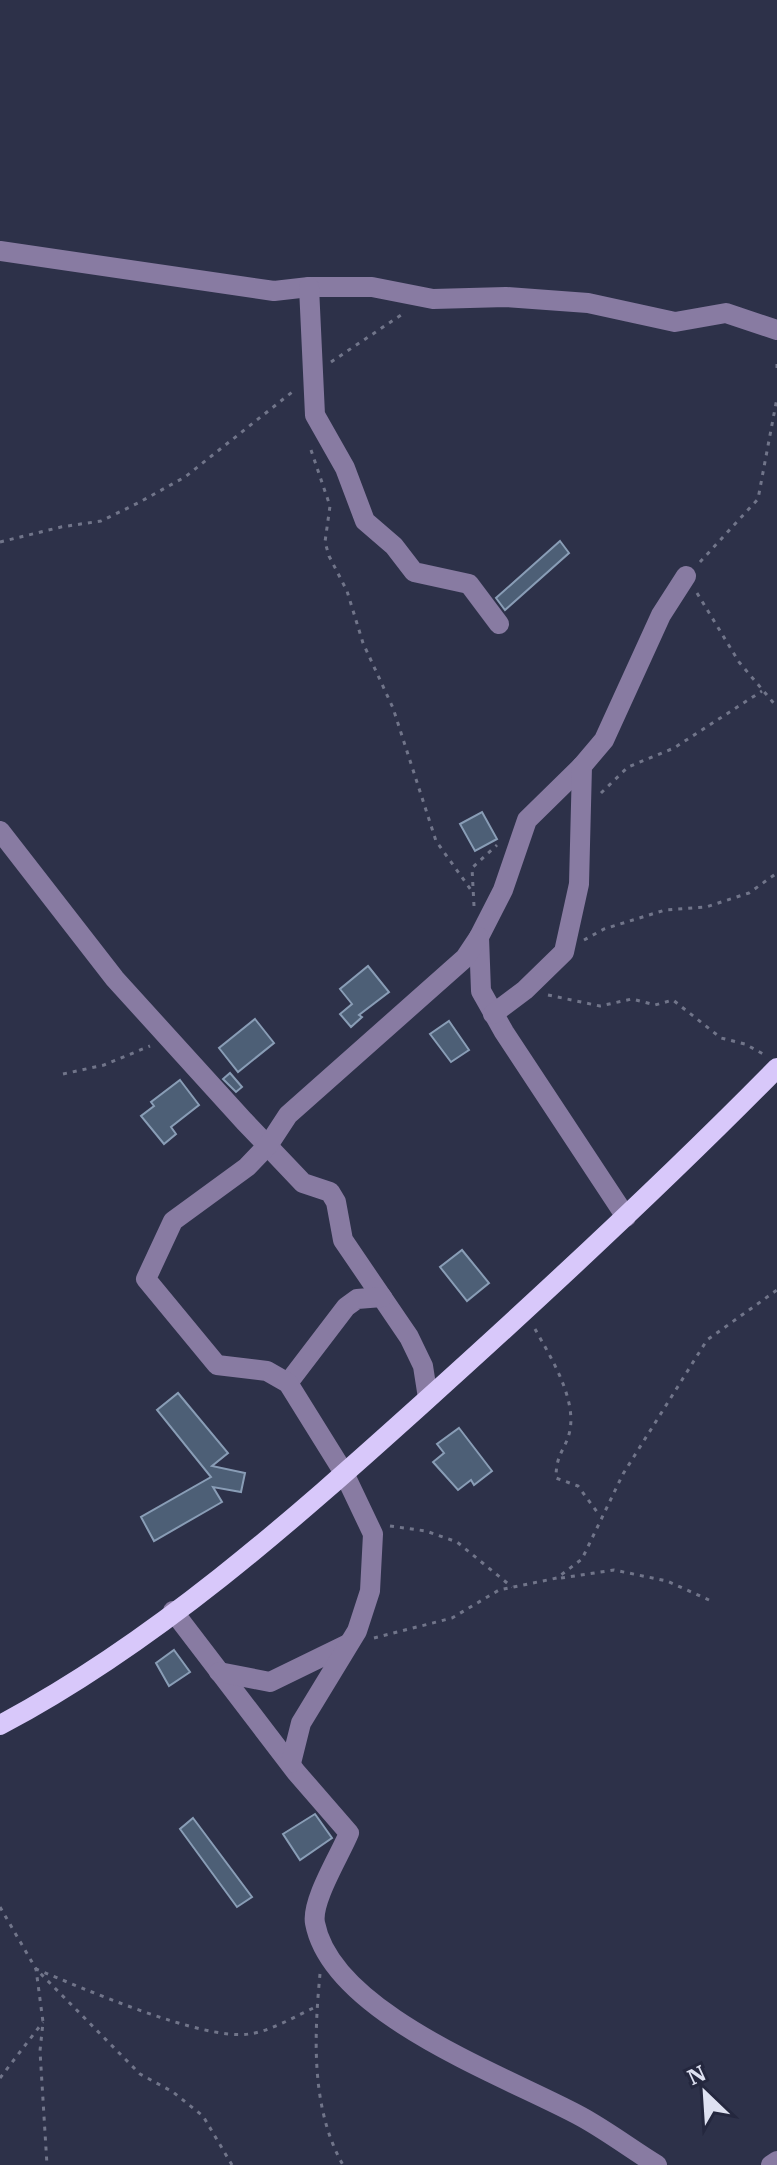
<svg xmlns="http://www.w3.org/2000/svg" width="777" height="2165" font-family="'IBM Plex Serif',serif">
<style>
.building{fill:#4d5f76;stroke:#899db6;stroke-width:2}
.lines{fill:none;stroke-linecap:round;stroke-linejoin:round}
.path{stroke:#71758a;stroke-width:3;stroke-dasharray:4 6;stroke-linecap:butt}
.minor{stroke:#887ba2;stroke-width:20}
.major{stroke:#d8c8fa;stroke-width:20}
</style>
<rect width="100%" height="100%" fill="#2d3149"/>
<!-- building -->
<g class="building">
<polygon points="560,541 569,553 505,610 496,598"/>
<polygon points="482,812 497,839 475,851 460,824"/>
<polygon points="368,966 389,992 359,1015 362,1017 351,1027 340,1014 352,1004 340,989"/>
<polygon points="255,1019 274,1043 238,1072 219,1048"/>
<polygon points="449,1021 469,1050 451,1062 430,1034"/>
<polygon points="230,1073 242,1087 236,1092 223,1079"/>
<polygon points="180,1080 199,1105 171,1127 176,1134 164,1144 141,1116 154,1106 151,1102"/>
<polygon points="462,1250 489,1283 467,1301 440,1267"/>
<polygon points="178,1393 228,1453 212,1466 245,1473 241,1492 213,1487 222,1502 154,1541 141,1517 211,1477 157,1410"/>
<polygon points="459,1428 492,1471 474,1485 471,1480 458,1490 433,1462 444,1453 437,1444"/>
<polygon points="174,1650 190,1672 169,1686 156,1663"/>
<polygon points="315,1814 332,1838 300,1860 283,1834"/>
<polygon points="193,1818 252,1897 237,1907 180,1829"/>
</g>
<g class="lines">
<!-- path -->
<g class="path">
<polyline points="331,362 404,313"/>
<polyline points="777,364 777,368"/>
<polyline points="311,450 330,506 325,542 329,556 347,591 363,643 393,708 436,841 471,890"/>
<polyline points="0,542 61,527 101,521 138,503 185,477 296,389"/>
<polyline points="700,562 758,499 777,398"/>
<polyline points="697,593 739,662 777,707"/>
<polyline points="601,793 628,767 674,748 762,691"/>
<polyline points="474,906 472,868 497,845"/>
<polyline points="584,940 604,929 665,910 706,907 749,893 777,873"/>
<polyline points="548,995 600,1006 632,999 655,1005 673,1000 721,1038 745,1044 765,1055"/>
<polyline points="63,1074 104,1065 150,1046"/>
<path d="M535 1329C550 1356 576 1397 570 1430 566 1450 556 1452 556 1478L578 1486 600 1516"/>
<polyline points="390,1526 426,1531 457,1542 512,1587"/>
<polyline points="561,1578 614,1570 667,1581 709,1600"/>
<polyline points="374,1638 452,1618 499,1590 557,1578 582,1559 623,1474 707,1340 777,1290"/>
<polyline points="0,1907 36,1969 43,2022 40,2051 47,2165"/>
<path d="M320 1974C314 2037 311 2109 343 2165"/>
<polyline points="0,2078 43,2022"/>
<path d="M232 2165 203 2116 173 2092 140 2074 36 1969C82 1988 203 2041 249 2034 272 2031 297 2015 318 2006"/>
</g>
<!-- minor -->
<g class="minor">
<polyline points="0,251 274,291 309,287 372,287 433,299 506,297 588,303 675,322 726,313 777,330"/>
<polyline points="309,287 315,415 345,468 365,521 394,546 414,572 469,584 499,624"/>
<polyline points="582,766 527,820 503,890 479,937 481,991 504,1032 626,1217"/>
<polyline points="0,831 115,979 244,1121 303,1183 330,1192 336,1202 343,1240 409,1337 423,1366 428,1398"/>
<polyline points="493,1014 525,990 564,952 579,884 582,766 604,740 661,615 686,576"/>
<polyline points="288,1383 346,1307 357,1299 382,1297"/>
<path d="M173 1611 296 1772 349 1833C340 1855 311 1901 315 1923 332 2014 506 2076 580 2116 606 2130 631 2149 657 2165"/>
<polyline points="219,1672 270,1682 348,1644"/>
<polyline points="291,1763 301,1723 357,1631 370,1591 373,1534 344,1473 288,1383 267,1371 217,1365 146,1279 173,1221 247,1167 269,1144 288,1115 465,958 479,937"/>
<polyline points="771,2165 777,2161"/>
</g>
<!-- major -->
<path class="major" d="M0 1725C155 1643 292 1521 422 1404 543 1295 662 1185 777 1068"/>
</g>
<!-- north arrow -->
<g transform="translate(705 2093) rotate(335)" stroke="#24273e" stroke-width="6" paint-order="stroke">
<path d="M0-6L14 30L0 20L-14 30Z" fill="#dee1f1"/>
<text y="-12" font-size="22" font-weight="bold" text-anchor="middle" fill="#dee1f1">N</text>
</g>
</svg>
